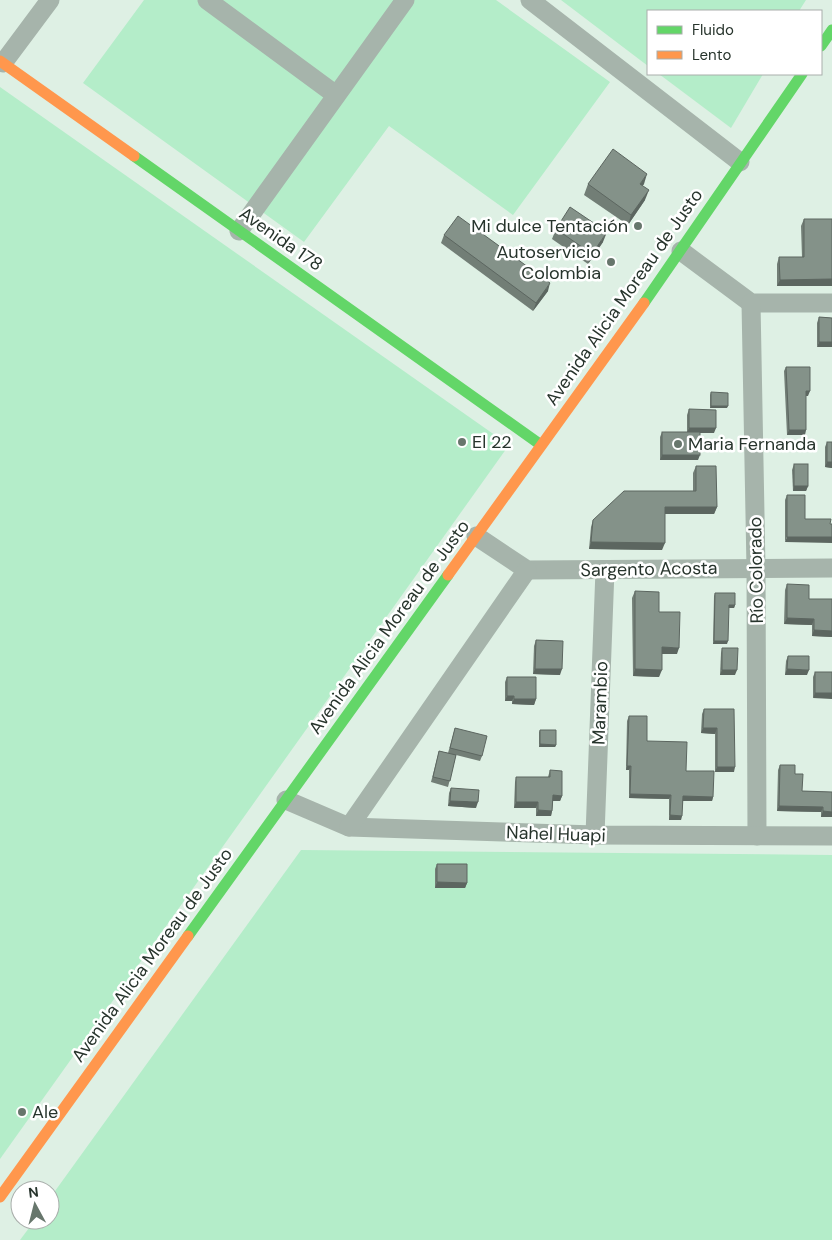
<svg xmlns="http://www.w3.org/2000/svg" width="832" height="1240" font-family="'DM Sans',sans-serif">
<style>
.green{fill:#b4edc9}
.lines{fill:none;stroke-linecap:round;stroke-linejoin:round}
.street{stroke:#a6b4ab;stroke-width:19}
.fast{stroke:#63d668;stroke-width:11}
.slow{stroke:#ff974d;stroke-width:11}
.wall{fill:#727e76}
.shaded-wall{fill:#5c6660}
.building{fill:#849289;stroke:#5c6660}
.poi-dot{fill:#67766c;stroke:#fff;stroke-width:2}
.labels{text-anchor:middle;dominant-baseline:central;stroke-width:5;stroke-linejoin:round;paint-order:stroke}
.poi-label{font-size:18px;fill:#27342c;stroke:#fff;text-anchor:start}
.street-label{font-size:18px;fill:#27342c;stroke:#fff}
</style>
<rect width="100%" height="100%" fill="#def0e4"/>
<!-- green -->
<g class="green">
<polygon points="144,0 496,0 610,82 513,215 389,126 304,242 83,83"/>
<polygon points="561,0 806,0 799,11 648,11 648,66"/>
<polygon points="659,74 763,74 731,128"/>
<polygon points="0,87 509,445 0,1159"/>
<polygon points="301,850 832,855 832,1240 20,1240 35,1220 50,1220 50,1198"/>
</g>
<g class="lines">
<!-- street -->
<g class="street">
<polyline points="207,0 336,95"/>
<polyline points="530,0 740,162"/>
<polyline points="3,63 50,0"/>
<polyline points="239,231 405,0"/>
<polyline points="681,251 751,303 832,303"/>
<polyline points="751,303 756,568 757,836"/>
<polyline points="476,536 527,570 832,568"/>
<polyline points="286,800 349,827 595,835 832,836"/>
<polyline points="349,827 527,570"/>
<polyline points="595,835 605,570"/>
</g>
<!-- fast -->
<g class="fast">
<polyline points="821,46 832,30"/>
<polyline points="134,156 541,445"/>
<polyline points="644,303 802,74"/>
<polyline points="188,936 448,575"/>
</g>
<!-- slow -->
<g class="slow">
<polyline points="0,61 134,156"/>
<polyline points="448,575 644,303"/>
<polyline points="0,1197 188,936"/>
</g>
</g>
<!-- wall -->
<g class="wall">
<polygon points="588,184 644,184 642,186 645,200 628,225 584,195"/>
<polygon points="804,219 832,286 777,286 777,264 779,257 802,257 801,226"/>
<polygon points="556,229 603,242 588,264 552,239"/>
<polygon points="444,235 548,291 533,311 441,243"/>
<polygon points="819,317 832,318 817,347 817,323"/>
<polygon points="786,367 808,396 806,396 805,435 787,435 784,371"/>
<polygon points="711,392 727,408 710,408 710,395"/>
<polygon points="689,409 714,433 700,433 698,460 660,460 660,437 662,432 687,432 687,415"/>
<polygon points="827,442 832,468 825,467 825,447"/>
<polygon points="794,464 808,486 806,491 793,491 792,470"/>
<polygon points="696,466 717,507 714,514 665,514 662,550 589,549 591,527 593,520 693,491 693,473"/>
<polygon points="787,495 805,495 785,542 785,500"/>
<polygon points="787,584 809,599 832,599 832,637 812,636 812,625 784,624 785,590"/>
<polygon points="635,591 677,654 662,654 659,677 633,676 632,598"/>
<polygon points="715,593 735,605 734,608 728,608 727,644 713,644 714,596"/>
<polygon points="536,640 560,675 533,674 534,646"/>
<polygon points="722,648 735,675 720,675 721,653"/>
<polygon points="788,656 807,675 785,675 786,661"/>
<polygon points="815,672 832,672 813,698 813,677"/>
<polygon points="507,677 536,699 534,705 512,704 512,701 505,701 505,682"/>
<polygon points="704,709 734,709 734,772 715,772 715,734 701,733 702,714"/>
<polygon points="629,716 647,741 686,771 713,797 712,801 683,801 681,820 669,820 669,799 629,798 629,770 626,770 627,721"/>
<polygon points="455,728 482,756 480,761 456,755 448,787 431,782 439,751 448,753"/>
<polygon points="540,730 556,745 555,747 539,747 539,732"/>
<polygon points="780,765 795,774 802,791 832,792 832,817 821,817 821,812 777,811 778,770"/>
<polygon points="550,770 562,796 560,801 553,801 552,811 551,816 536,816 536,808 514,808 515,782 516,777 548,777"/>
<polygon points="451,788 476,808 448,806 449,793"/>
<polygon points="437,864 467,883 465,888 435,888 435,869"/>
</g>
<!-- shaded-wall -->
<g class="shaded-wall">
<polygon points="647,174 644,184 636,194 640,184"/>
<polygon points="649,190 645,200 628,225 631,215"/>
<polygon points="607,232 603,242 588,264 592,254"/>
<polygon points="832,279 832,286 777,286 780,280"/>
<polygon points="550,283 548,291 533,311 536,303"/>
<polygon points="819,342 832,342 832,347 817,347"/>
<polygon points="806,391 810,391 808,396 804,396"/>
<polygon points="711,406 728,406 727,408 710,408"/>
<polygon points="689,428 716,428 714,433 687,433"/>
<polygon points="789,430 806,430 805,435 787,435"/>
<polygon points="662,455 700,455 698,460 660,460"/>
<polygon points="827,462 832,462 832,468 825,467"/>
<polygon points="794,486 808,486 806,491 793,491"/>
<polygon points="665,507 717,507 714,514 663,514"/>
<polygon points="787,537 832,537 832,543 785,542"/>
<polygon points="591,542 665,543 662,550 589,549"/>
<polygon points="729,605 735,605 734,608 728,608"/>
<polygon points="787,618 814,619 812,625 784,624"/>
<polygon points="814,630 832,631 832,637 812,636"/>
<polygon points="714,641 728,641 727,644 713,644"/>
<polygon points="662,647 679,648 677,654 660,654"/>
<polygon points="535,669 562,669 560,675 533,674"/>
<polygon points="635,669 662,670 659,677 633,676"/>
<polygon points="787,669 809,670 807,675 785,675"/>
<polygon points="722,670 737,670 735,675 720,675"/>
<polygon points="815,693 832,693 832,699 813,698"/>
<polygon points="507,696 514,696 512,701 505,701"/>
<polygon points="514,699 536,699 534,705 512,704"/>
<polygon points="703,728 717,728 715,734 701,733"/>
<polygon points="540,744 556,745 555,747 539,747"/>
<polygon points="627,766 631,766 629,770 626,770"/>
<polygon points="717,767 735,767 734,772 715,772"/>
<polygon points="630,794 671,795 669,799 629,798"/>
<polygon points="553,795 562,796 560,801 551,801"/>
<polygon points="683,796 713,797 712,801 681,801"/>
<polygon points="450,801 478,802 476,808 448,806"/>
<polygon points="516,802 538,802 536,808 514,808"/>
<polygon points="779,806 823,807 821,812 777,811"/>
<polygon points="538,810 552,811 551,816 536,816"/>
<polygon points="823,811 832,812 832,817 821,817"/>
<polygon points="670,815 682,816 681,820 669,820"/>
<polygon points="437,882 467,883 465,888 435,888"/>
</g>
<!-- building -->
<g class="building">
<polygon points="613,149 647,174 640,184 649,190 631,215 588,184"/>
<polygon points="570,207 607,232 592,254 556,229"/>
<polygon points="458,216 550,283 536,303 444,235"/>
<polygon points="804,219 832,219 832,279 780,280 779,257 804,257"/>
<polygon points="819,317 832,318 832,342 819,342"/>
<polygon points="786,367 810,367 810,391 806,391 806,430 789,430"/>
<polygon points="711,392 728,393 728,406 711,406"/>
<polygon points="689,409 716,410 716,428 689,428"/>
<rect x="662" y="432" width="38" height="23"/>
<rect x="827" y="442" width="5" height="20"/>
<rect x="794" y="464" width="14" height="22"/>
<polygon points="696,466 716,466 717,507 665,507 665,543 591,542 593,520 624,491 696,491"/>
<polygon points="787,495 805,495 805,519 831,519 830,524 832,524 832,537 787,537"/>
<polygon points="787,584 809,585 809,599 832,599 832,631 814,630 814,619 787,618"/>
<polygon points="635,591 659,592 659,612 680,612 679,648 662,647 662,670 635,669"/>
<polygon points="715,593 735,593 735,605 729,605 728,641 714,641"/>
<polygon points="536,640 563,641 562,669 535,669"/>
<polygon points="722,648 738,648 737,670 722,670"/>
<polygon points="788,656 809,656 809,670 787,669"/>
<rect x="815" y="672" width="17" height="21"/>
<polygon points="507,677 536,677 536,699 514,699 514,696 507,696"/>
<polygon points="704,709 734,709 735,767 717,767 717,728 703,728"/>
<polygon points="629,716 647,716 647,741 687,742 686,771 714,771 713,797 683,796 682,816 670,815 671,795 630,794 631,766 627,766"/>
<polygon points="455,728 487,736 482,756 450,748"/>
<polygon points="540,730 556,730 556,745 540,744"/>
<polygon points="439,751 456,755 450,781 433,777"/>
<polygon points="780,765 795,765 795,774 803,774 802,791 832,792 832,812 823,811 823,807 779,806"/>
<polygon points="550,770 562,771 562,796 553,795 552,811 538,810 538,802 516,802 516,777 550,777"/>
<polygon points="451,788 479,790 478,802 450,801"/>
<polygon points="437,864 467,864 467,883 437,882"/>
</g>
<!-- markers -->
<g class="poi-dot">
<circle cx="638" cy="226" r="5"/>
<circle cx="611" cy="262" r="5"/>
<circle cx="462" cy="442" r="5"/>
<circle cx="678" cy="444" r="5"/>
<circle cx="22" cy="1112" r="5"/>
</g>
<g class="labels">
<!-- poi labels -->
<g class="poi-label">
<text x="628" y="226" text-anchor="end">Mi dulce Tentación</text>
<text x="601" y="252" text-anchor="end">Autoservicio<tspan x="601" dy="21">Colombia</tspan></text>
<text x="472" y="442">El 22</text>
<text x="688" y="444">Maria Fernanda</text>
<text x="32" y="1112">Ale</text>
</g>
<!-- street labels -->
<g class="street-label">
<text transform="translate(281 239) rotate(35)">Avenida 178</text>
<text transform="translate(624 297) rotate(-55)">Avenida Alicia Moreau de Justo</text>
<text transform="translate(649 569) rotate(-1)">Sargento Acosta</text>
<text transform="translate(756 570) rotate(-91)">Río Colorado</text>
<text transform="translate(389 627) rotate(-54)">Avenida Alicia Moreau de Justo</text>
<text transform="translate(600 703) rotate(-88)">Marambio</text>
<text transform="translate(556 834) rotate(2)">Nahel Huapi</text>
<text transform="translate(152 955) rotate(-54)">Avenida Alicia Moreau de Justo</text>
</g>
</g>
<!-- legend -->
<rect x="647" y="10" width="175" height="65" fill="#ffffff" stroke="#a9aeab"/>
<rect x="657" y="26" width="25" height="8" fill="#63d668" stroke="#a9aeab"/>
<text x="692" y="35" font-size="15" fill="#27342c">Fluido</text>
<rect x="657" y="51" width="25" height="8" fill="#ff974d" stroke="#a9aeab"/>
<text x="692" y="60" font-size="15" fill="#27342c">Lento</text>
<!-- north arrow -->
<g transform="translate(35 1205) rotate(353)"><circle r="24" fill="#ffffff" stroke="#a9aeab"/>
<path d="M0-4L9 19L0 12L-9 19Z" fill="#67766c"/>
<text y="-8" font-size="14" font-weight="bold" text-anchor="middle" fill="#27342c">N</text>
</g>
</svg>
